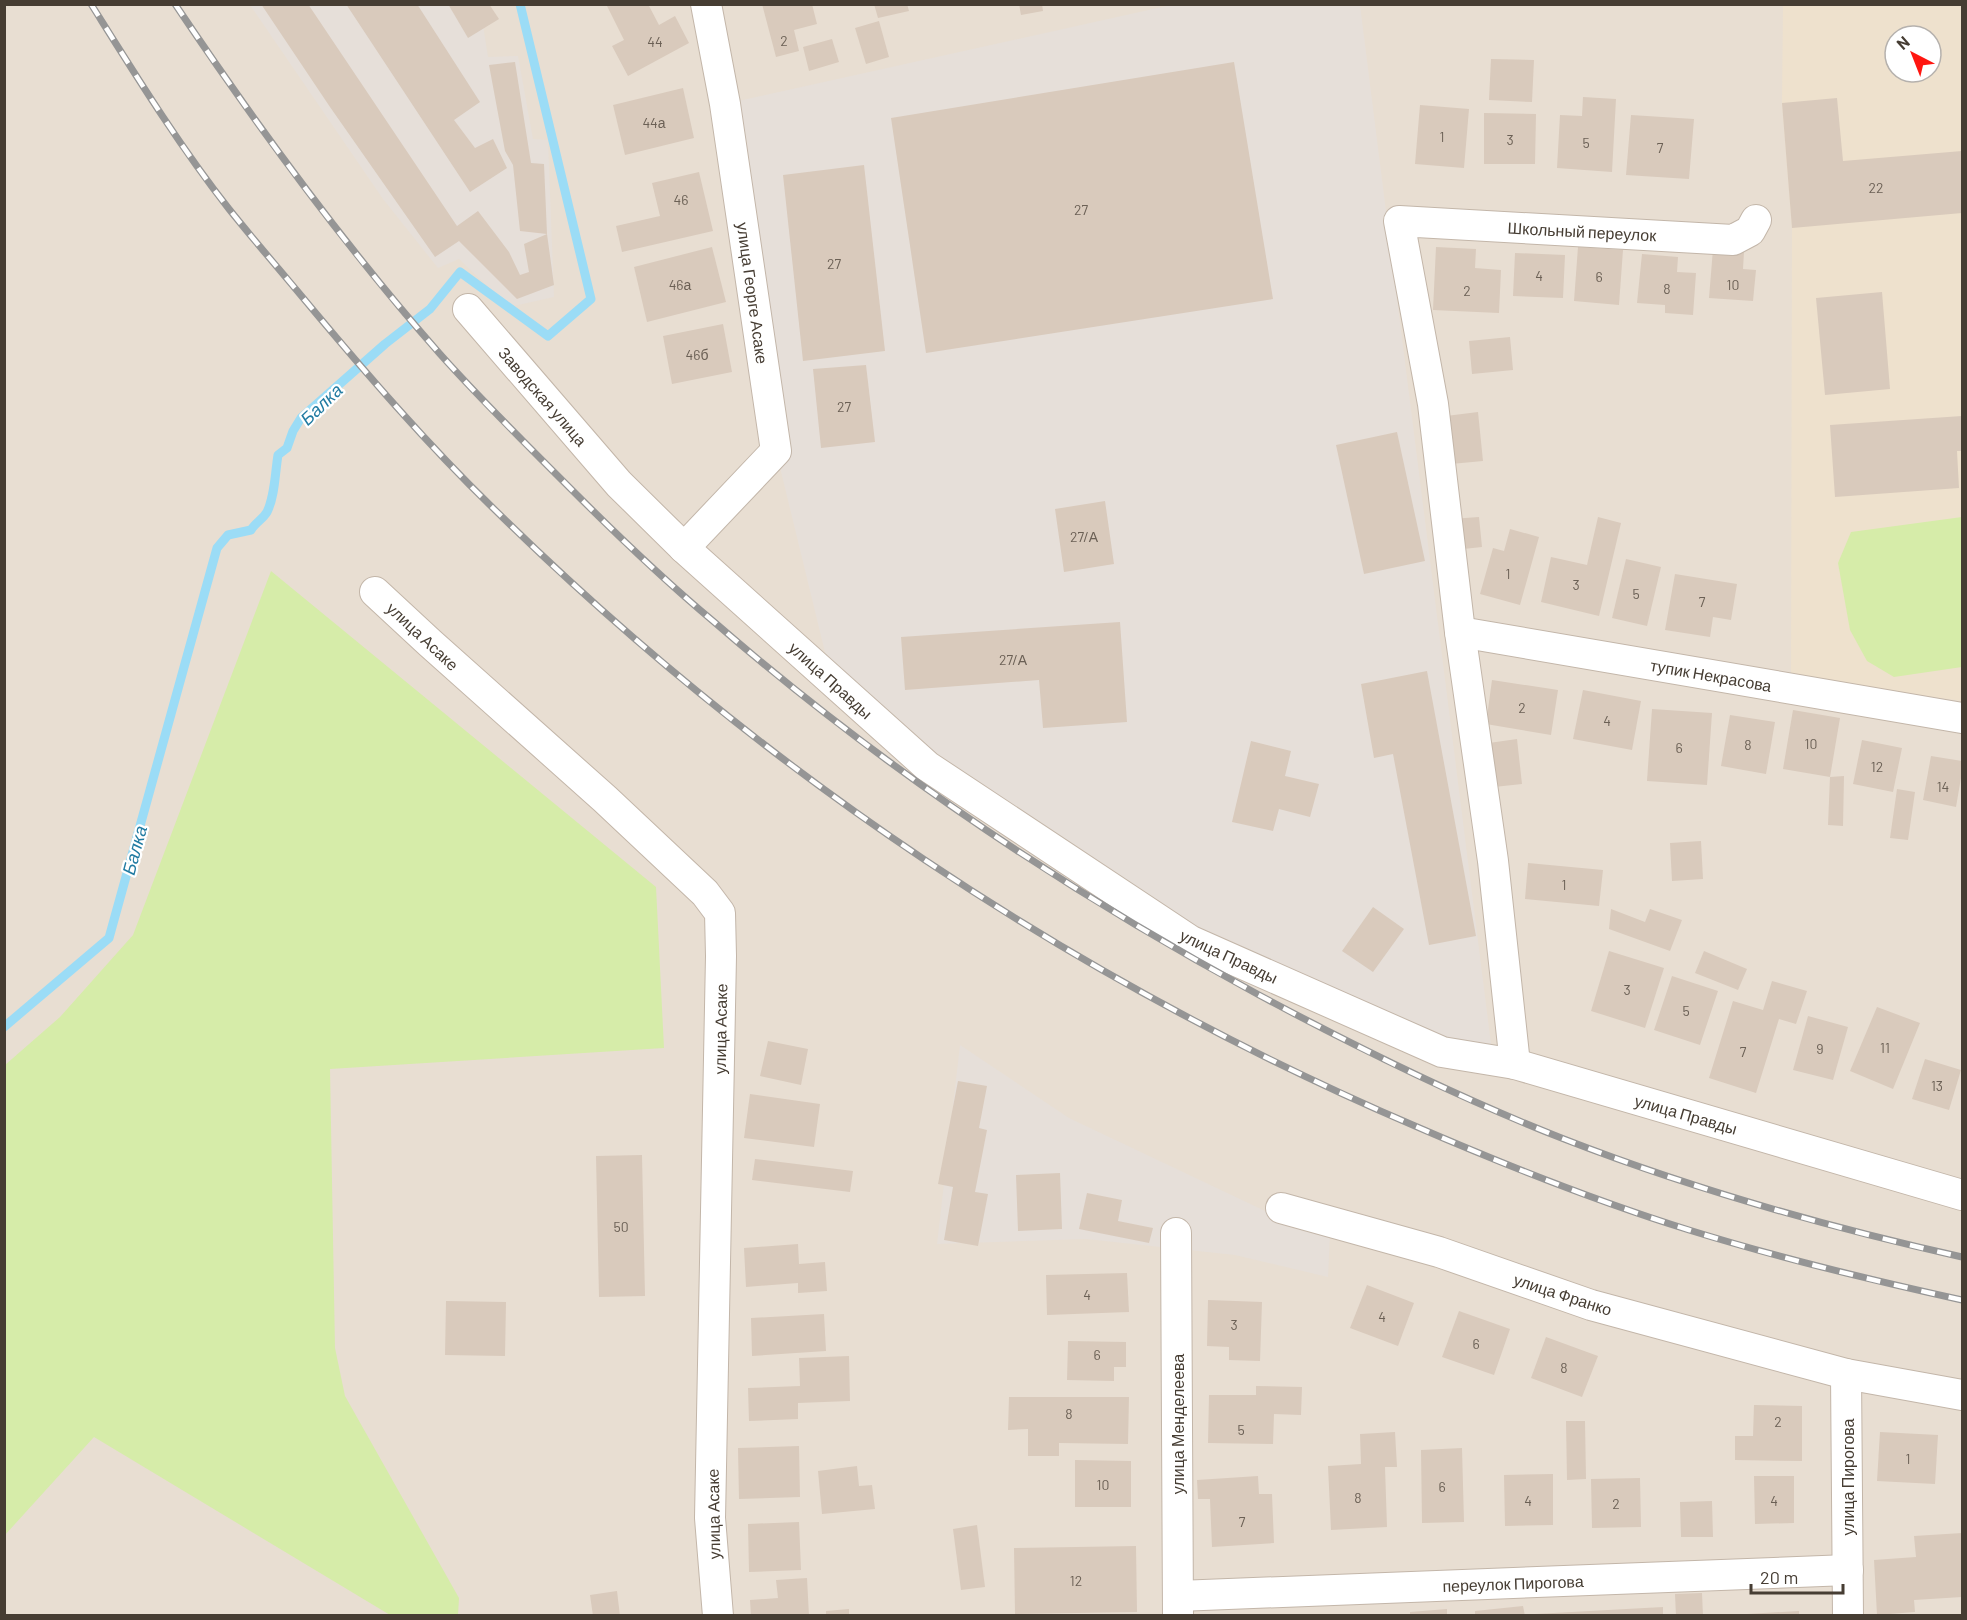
<svg xmlns="http://www.w3.org/2000/svg" width="1967" height="1620" font-family="Barlow,sans-serif">
<style>
.residential{fill:#e8ded2;fill-rule:evenodd}
.industrial{fill:#e6dfd9}
.education{fill:#eee1cd;fill-rule:evenodd}
.green{fill:#d6eca9}
.lines{fill:none;stroke-linecap:round;stroke-linejoin:round}
.stream{stroke:#9bdcf6;stroke-width:9}
.building{fill:#d9cabc}
.street-casing{stroke:#c3b6a9;stroke-width:32}
.street{stroke:#fff;stroke-width:30}
.rail-casing{stroke:#959595;stroke-width:7}
.rail{stroke:#fff;stroke-width:4.5;stroke-dasharray:14;stroke-linecap:butt}
.labels{text-anchor:middle;dominant-baseline:central;stroke-width:4.5;stroke-linejoin:round;paint-order:stroke}
.number-label{font-size:14px;fill:#6b6055}
.street-label{font-size:16px;fill:#463d33;stroke:#fff}
.water-label{font-size:18px;font-style:italic;fill:#217ba2;stroke:#fff}
</style>
<rect width="100%" height="100%" fill="#f4ede4"/>
<!-- residential -->
<path class="residential" d="M5 5H1962V1615H5ZM1895 36H1931V72H1895Z"/>
<!-- industrial -->
<g class="industrial">
<polygon points="250,5 480,5 488,57 518,56 533,139 548,140 554,297 509,307 459,259 438,268 383,199"/>
<polygon points="1171,5 1360,5 1493,1060 1191,941 832,681 776,451 725,104"/>
<polygon points="960,1045 1069,1118 1278,1217 1330,1233 1328,1277 1235,1255 1086,1239 937,1244"/>
</g>
<!-- education -->
<path class="education" d="M1783 5H1962V701L1791 677 1792 228 1782 103ZM1895 36H1931V72H1895Z"/>
<!-- green -->
<g class="green">
<polygon points="1962,517 1962,667 1894,677 1867,661 1850,630 1838,563 1851,532"/>
<polygon points="271,571 656,887 664,1048 330,1069 335,1348 345,1396 459,1598 458,1615 390,1615 94,1437 5,1535 5,1065 60,1017 133,935"/>
</g>
<g class="lines">
<!-- stream -->
<path class="stream" d="M4 1027 109 938 217 548 228 535 251 530C255 523 263 519 267 512 275 496 275 473 278 455L287 448 293 431 301 418 385 344 430 309 460 272 548 336 591 299 520 4"/>
</g>
<!-- building -->
<g class="building">
<polygon points="261,4 308,4 457,226 478,211 509,252 520,275 529,272 524,244 547,234 554,285 517,299 459,241 435,257 330,107"/>
<polygon points="346,4 417,4 480,102 454,120 475,148 493,139 507,168 470,192"/>
<polygon points="448,4 489,4 499,19 468,38"/>
<polygon points="606,4 648,4 659,25 675,16 689,43 628,76 612,46 624,40"/>
<polygon points="762,4 812,4 817,24 794,30 799,51 776,57"/>
<polygon points="874,4 907,4 909,11 878,18"/>
<polygon points="1019,4 1042,4 1043,11 1021,15"/>
<polygon points="879,21 889,57 866,64 855,28"/>
<polygon points="832,39 839,62 809,71 803,47"/>
<polygon points="1491,59 1534,60 1532,102 1489,100"/>
<polygon points="515,62 531,163 544,164 547,234 520,231 513,165 505,151 489,65"/>
<polygon points="1234,62 1273,299 926,353 891,118"/>
<polygon points="683,88 694,138 625,155 613,105"/>
<polygon points="1583,97 1616,99 1612,172 1557,168 1560,115 1582,116"/>
<polygon points="1837,98 1843,161 1962,151 1962,213 1792,228 1782,103"/>
<polygon points="1420,105 1469,109 1464,168 1415,164"/>
<polygon points="1484,113 1536,114 1535,164 1484,164"/>
<polygon points="1631,115 1694,119 1689,179 1626,175"/>
<polygon points="864,165 885,351 803,361 783,175"/>
<polygon points="699,172 713,231 622,252 616,226 660,216 652,183"/>
<polygon points="712,247 726,302 647,322 634,267"/>
<polygon points="1436,247 1476,249 1475,268 1501,270 1499,313 1433,310"/>
<polygon points="1578,247 1623,250 1619,305 1574,301"/>
<polygon points="1713,249 1744,252 1743,269 1756,270 1753,301 1709,298"/>
<polygon points="1515,253 1565,255 1563,298 1513,296"/>
<polygon points="1642,254 1678,257 1677,272 1696,273 1693,315 1665,313 1665,305 1637,303"/>
<polygon points="1882,292 1890,389 1825,395 1816,298"/>
<polygon points="723,324 732,372 672,384 663,336"/>
<polygon points="1510,337 1513,370 1472,374 1469,341"/>
<polygon points="866,365 875,442 821,448 813,369"/>
<polygon points="1478,412 1483,461 1451,464 1446,416"/>
<polygon points="1962,416 1962,451 1957,451 1959,488 1835,497 1830,425"/>
<polygon points="1397,432 1425,561 1364,574 1336,445"/>
<polygon points="1105,501 1114,564 1064,572 1055,509"/>
<polygon points="1479,517 1482,547 1454,550 1451,519"/>
<polygon points="1598,517 1621,523 1599,616 1541,602 1551,557 1587,565"/>
<polygon points="1510,529 1539,537 1520,605 1480,594 1493,548 1504,551"/>
<polygon points="1626,559 1661,567 1647,626 1612,618"/>
<polygon points="1675,574 1737,584 1731,620 1713,617 1710,637 1665,630"/>
<polygon points="1120,622 1127,722 1043,728 1039,680 905,690 901,637"/>
<polygon points="1427,671 1476,936 1429,945 1393,754 1374,758 1361,684"/>
<polygon points="1492,680 1558,690 1551,735 1486,724"/>
<polygon points="1583,690 1641,701 1632,750 1573,739"/>
<polygon points="1652,709 1712,713 1707,785 1647,781"/>
<polygon points="1793,710 1840,718 1830,777 1783,769"/>
<polygon points="1730,715 1775,722 1766,774 1721,766"/>
<polygon points="1517,739 1522,784 1494,787 1489,743"/>
<polygon points="1862,740 1902,748 1893,792 1853,784"/>
<polygon points="1251,741 1291,751 1285,776 1319,784 1310,817 1279,809 1273,831 1232,822"/>
<polygon points="1931,756 1962,761 1962,772 1956,807 1923,800"/>
<polygon points="1844,776 1843,826 1828,825 1830,777"/>
<polygon points="1897,789 1915,792 1908,840 1890,838"/>
<polygon points="1701,841 1703,879 1672,881 1670,843"/>
<polygon points="1528,863 1603,870 1599,906 1525,899"/>
<polygon points="1373,907 1404,929 1373,972 1342,951"/>
<polygon points="1611,909 1645,922 1650,909 1682,920 1670,951 1609,929"/>
<polygon points="1609,951 1664,968 1645,1028 1591,1011"/>
<polygon points="1704,951 1747,969 1738,990 1695,973"/>
<polygon points="1672,976 1718,991 1700,1045 1654,1030"/>
<polygon points="1772,981 1807,991 1796,1024 1779,1019 1756,1093 1709,1078 1733,1001 1763,1010"/>
<polygon points="1877,1007 1920,1023 1893,1089 1850,1071"/>
<polygon points="1808,1016 1848,1027 1833,1080 1793,1070"/>
<polygon points="768,1041 808,1049 801,1085 760,1076"/>
<polygon points="1925,1059 1961,1070 1949,1110 1912,1099"/>
<polygon points="958,1081 987,1086 979,1128 987,1130 975,1192 988,1194 978,1246 944,1240 953,1187 938,1184"/>
<polygon points="750,1094 820,1104 814,1147 744,1138"/>
<polygon points="642,1155 645,1296 599,1297 596,1156"/>
<polygon points="755,1159 853,1171 850,1192 752,1180"/>
<polygon points="1060,1173 1062,1229 1018,1231 1016,1175"/>
<polygon points="1087,1193 1122,1200 1118,1221 1153,1228 1149,1243 1079,1229"/>
<polygon points="798,1244 799,1264 825,1262 827,1291 798,1293 798,1283 746,1287 744,1248"/>
<polygon points="1127,1273 1129,1312 1047,1315 1046,1275"/>
<polygon points="1367,1285 1414,1303 1398,1346 1350,1328"/>
<polygon points="1208,1300 1262,1302 1260,1361 1229,1360 1229,1347 1207,1346"/>
<polygon points="446,1301 506,1302 505,1356 445,1355"/>
<polygon points="1459,1311 1510,1329 1494,1375 1442,1357"/>
<polygon points="824,1314 826,1351 752,1356 751,1318"/>
<polygon points="1546,1337 1598,1356 1582,1397 1531,1378"/>
<polygon points="1068,1341 1126,1342 1126,1367 1114,1367 1114,1381 1067,1380"/>
<polygon points="849,1356 850,1401 798,1403 798,1419 749,1421 748,1388 800,1386 799,1358"/>
<polygon points="1256,1386 1302,1387 1301,1415 1274,1414 1273,1444 1208,1443 1209,1395 1256,1395"/>
<polygon points="1009,1397 1129,1397 1128,1444 1059,1443 1059,1456 1028,1456 1028,1429 1008,1430"/>
<polygon points="1754,1405 1802,1406 1802,1461 1735,1460 1735,1436 1753,1436"/>
<polygon points="1566,1421 1585,1421 1586,1479 1567,1480"/>
<polygon points="1395,1432 1397,1467 1385,1467 1387,1527 1331,1530 1328,1466 1361,1464 1360,1434"/>
<polygon points="1880,1432 1938,1435 1935,1484 1877,1481"/>
<polygon points="799,1446 800,1497 739,1499 738,1448"/>
<polygon points="1462,1448 1464,1522 1422,1523 1421,1450"/>
<polygon points="1075,1460 1131,1461 1131,1507 1075,1507"/>
<polygon points="857,1466 859,1486 872,1485 875,1509 822,1514 818,1471"/>
<polygon points="1553,1474 1553,1525 1505,1526 1504,1475"/>
<polygon points="1258,1476 1259,1494 1272,1494 1274,1543 1212,1547 1210,1499 1198,1499 1197,1480"/>
<polygon points="1754,1476 1794,1476 1794,1523 1755,1524"/>
<polygon points="1640,1478 1641,1527 1592,1528 1591,1479"/>
<polygon points="1712,1501 1713,1537 1681,1537 1680,1502"/>
<polygon points="799,1522 801,1570 749,1572 748,1524"/>
<polygon points="977,1525 985,1587 961,1590 953,1529"/>
<polygon points="1962,1533 1962,1597 1914,1600 1915,1612 1877,1615 1874,1560 1916,1557 1914,1536"/>
<polygon points="1136,1546 1137,1612 1015,1614 1014,1548"/>
<polygon points="807,1578 809,1616 751,1616 750,1600 778,1598 776,1580"/>
<polygon points="617,1591 620,1616 593,1616 590,1595"/>
<polygon points="1702,1593 1703,1616 1676,1616 1675,1594"/>
<polygon points="1523,1606 1525,1616 1475,1616 1475,1611"/>
<polygon points="1663,1607 1663,1616 1535,1616 1535,1614"/>
<polygon points="849,1609 849,1616 826,1616 826,1611"/>
<polygon points="1447,1609 1447,1616 1410,1616 1410,1612"/>
<polygon points="1799,1611 1799,1616 1747,1616 1747,1614"/>
</g>
<g class="lines">
<!-- street casing -->
<g class="street-casing">
<g id="street">
<polyline points="468,309 619,484 684,548 927,766 1191,941 1442,1052 1515,1064 1962,1195"/>
<polyline points="684,548 776,451 725,104 706,4"/>
<polyline points="375,592 430,643 605,799 705,893 720,913 721,956 710,1518 718,1616"/>
<polyline points="1460,632 1962,718"/>
<polyline points="1515,1064 1493,861 1460,632 1433,404 1399,221 1733,240 1750,231 1756,220"/>
<polyline points="1281,1208 1439,1252 1591,1305 1846,1374 1962,1395"/>
<polyline points="1176,1233 1178,1616"/>
<polyline points="1846,1374 1848,1616"/>
<polyline points="1178,1596 1848,1570"/>
</g>
</g>
<!-- street -->
<use href="#street" class="street"/>
<!-- rail casing -->
<g class="rail-casing">
<g id="rail">
<path d="M91 4C135 74 178 144 229 209 253 239 279 269 304 299 364 371 426 443 493 508 759 770 1072 979 1415 1126 1505 1165 1596 1201 1689 1230 1779 1258 1871 1280 1962 1300"/>
<path d="M175 4C257 126 343 244 440 354 482 401 528 446 573 491 618 536 664 580 713 621 880 766 1065 890 1259 995 1358 1048 1459 1098 1564 1139 1693 1189 1827 1227 1962 1257"/>
</g>
</g>
<!-- rail -->
<use href="#rail" class="rail"/>
</g>
<g class="labels">
<!-- number labels -->
<g class="number-label">
<text x="784" y="40">2</text>
<text x="655" y="41">44</text>
<text x="654" y="122">44а</text>
<text x="1442" y="136">1</text>
<text x="1510" y="139">3</text>
<text x="1586" y="142">5</text>
<text x="1660" y="147">7</text>
<text x="1876" y="187">22</text>
<text x="681" y="199">46</text>
<text x="1081" y="209">27</text>
<text x="834" y="263">27</text>
<text x="1539" y="275">4</text>
<text x="1599" y="276">6</text>
<text x="680" y="284">46а</text>
<text x="1733" y="284">10</text>
<text x="1667" y="288">8</text>
<text x="1467" y="290">2</text>
<text x="697" y="354">46б</text>
<text x="844" y="406">27</text>
<text x="1084" y="536">27/А</text>
<text x="1508" y="573">1</text>
<text x="1576" y="584">3</text>
<text x="1636" y="593">5</text>
<text x="1702" y="601">7</text>
<text x="1013" y="659">27/А</text>
<text x="1522" y="707">2</text>
<text x="1607" y="720">4</text>
<text x="1811" y="743">10</text>
<text x="1748" y="744">8</text>
<text x="1679" y="747">6</text>
<text x="1877" y="766">12</text>
<text x="1943" y="786">14</text>
<text x="1564" y="884">1</text>
<text x="1627" y="989">3</text>
<text x="1686" y="1010">5</text>
<text x="1885" y="1047">11</text>
<text x="1820" y="1048">9</text>
<text x="1743" y="1051">7</text>
<text x="1937" y="1085">13</text>
<text x="621" y="1226">50</text>
<text x="1087" y="1294">4</text>
<text x="1382" y="1316">4</text>
<text x="1234" y="1324">3</text>
<text x="1476" y="1343">6</text>
<text x="1097" y="1354">6</text>
<text x="1564" y="1367">8</text>
<text x="1069" y="1413">8</text>
<text x="1778" y="1421">2</text>
<text x="1241" y="1429">5</text>
<text x="1908" y="1458">1</text>
<text x="1103" y="1484">10</text>
<text x="1442" y="1486">6</text>
<text x="1358" y="1497">8</text>
<text x="1528" y="1500">4</text>
<text x="1774" y="1500">4</text>
<text x="1616" y="1503">2</text>
<text x="1242" y="1521">7</text>
<text x="1076" y="1580">12</text>
</g>
<!-- street labels -->
<g class="street-label">
<text transform="translate(1582 231) rotate(3)">Школьный переулок</text>
<text transform="translate(753 293) rotate(82)">улица Георге Асаке</text>
<text transform="translate(543 396) rotate(49)">Заводская улица</text>
<text transform="translate(423 636) rotate(43)">улица Асаке</text>
<text transform="translate(1711 675) rotate(10)">тупик Некрасова</text>
<text transform="translate(831 680) rotate(42)">улица Правды</text>
<text transform="translate(1229 956) rotate(25)">улица Правды</text>
<text transform="translate(720 1029) rotate(-89)">улица Асаке</text>
<text transform="translate(1686 1114) rotate(16)">улица Правды</text>
<text transform="translate(1563 1294) rotate(18)">улица Франко</text>
<text transform="translate(1177 1424) rotate(-90)">улица Менделеева</text>
<text transform="translate(1847 1477) rotate(-90)">улица Пирогова</text>
<text transform="translate(713 1514) rotate(-91)">улица Асаке</text>
<text transform="translate(1513 1583) rotate(-2)">переулок Пирогова</text>
</g>
<!-- water labels -->
<g class="water-label">
<text transform="translate(321 404) rotate(-44)">Балка</text>
<text transform="translate(134 850) rotate(-75)">Балка</text>
</g>
</g>
<!-- border -->
<rect width="1967" height="1620" fill="none" stroke="#463d33" stroke-width="12"/>
<!-- north arrow -->
<g transform="translate(1913 54) rotate(318)"><circle r="28" fill="#ffffff" stroke="#b5b1ad" stroke-width="1.5"/>
<path d="M0-4.5L10 22L0 15L-10 22Z" fill="#ff1610"/>
<text y="-9" font-size="16" font-weight="bold" text-anchor="middle" fill="#463d33">N</text>
</g>
<!-- scale -->
<path d="M1751 1584v9h92v-9" fill="none" stroke="#463d33" stroke-width="3"/>
<text x="1760" y="1584" font-size="18" fill="#463d33" stroke="#ffffff" stroke-width="4.5" paint-order="stroke">20 m</text>
</svg>
